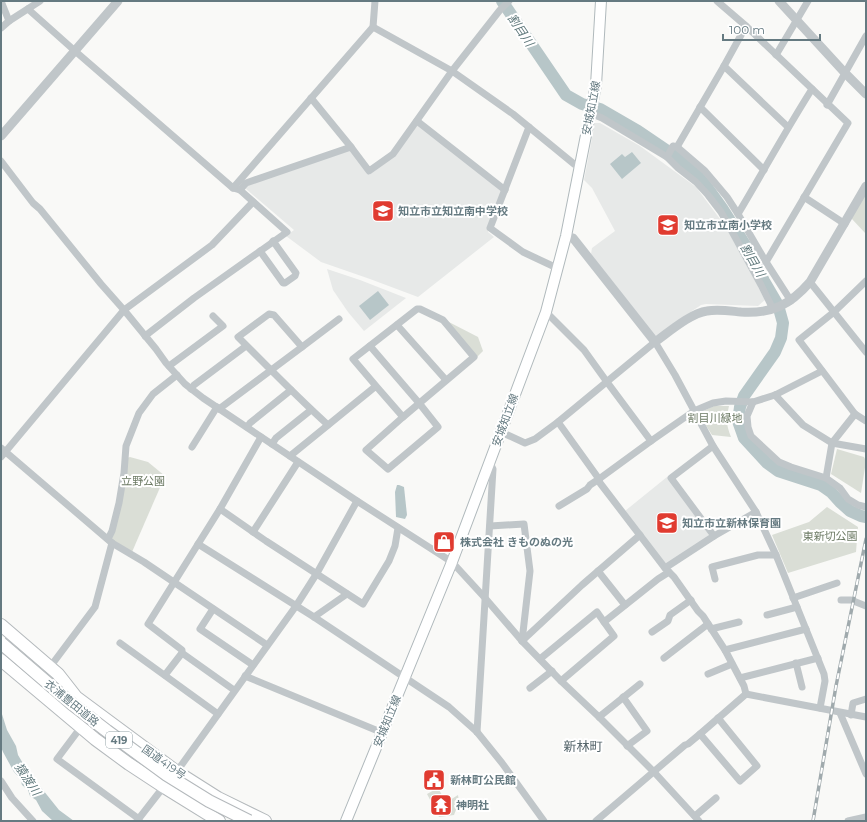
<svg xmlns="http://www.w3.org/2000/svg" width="867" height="822" font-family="Montserrat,'Noto Sans JP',sans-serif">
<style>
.built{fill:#e7e9e8}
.green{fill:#daded6}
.water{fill:#b7c6c8}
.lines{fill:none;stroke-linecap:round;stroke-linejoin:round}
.river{stroke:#b7c6c8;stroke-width:12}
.secondary-casing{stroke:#b0b9bc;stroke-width:12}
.trunk-casing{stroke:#b4b9bc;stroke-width:14}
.minor{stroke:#c0c6c9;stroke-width:7}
.tertiary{stroke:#c0c6c9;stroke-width:9}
.secondary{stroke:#fff;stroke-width:10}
.trunk{stroke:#fff;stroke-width:12}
.rail-casing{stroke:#a0aaad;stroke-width:3.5}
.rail{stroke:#fff;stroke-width:2;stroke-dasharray:6;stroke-linecap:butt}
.trunk-bridge-casing{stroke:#b4b9bc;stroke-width:14;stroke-linecap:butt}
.trunk-bridge{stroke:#fff;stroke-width:12}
.labels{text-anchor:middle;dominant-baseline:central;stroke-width:4;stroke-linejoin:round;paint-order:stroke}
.shield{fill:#fff;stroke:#93a2a7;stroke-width:1}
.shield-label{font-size:10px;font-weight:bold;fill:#657a81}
.street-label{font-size:11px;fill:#657a81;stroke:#fff}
.poi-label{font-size:11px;font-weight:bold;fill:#657a81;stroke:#fff;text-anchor:start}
.park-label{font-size:11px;fill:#6b7963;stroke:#fff}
.water-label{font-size:12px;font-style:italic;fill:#5f787b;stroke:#fff}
.quarter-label{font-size:13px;fill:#56666c;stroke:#fff}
</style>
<rect width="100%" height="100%" fill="#f9f9f7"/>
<!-- built -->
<g class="built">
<polygon points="595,123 600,123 640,146 696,187 720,219 732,238 765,300 758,306 706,304 701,305 655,336 591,254 592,248 615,231 592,188 584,180"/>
<polygon points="417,124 502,191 488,232 494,237 418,297 370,279 321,262 286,236 294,230 246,189 247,185 348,151 351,151 369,175 396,155"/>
<polygon points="327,269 360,280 406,298 364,331 348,312 333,290"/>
<polygon points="667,477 709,535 708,537 667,564 665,563 625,511"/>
</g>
<!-- green -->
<g class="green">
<polygon points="866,193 866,234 851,218"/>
<polygon points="445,320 478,337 483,351 477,357"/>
<path d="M714 406H729C726 419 726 424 731 437L712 435 700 416 701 412Z"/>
<polygon points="837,449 864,457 866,461 861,493 831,474"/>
<polygon points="130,457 148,462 165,476 132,552 110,538 127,458"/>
<polygon points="827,507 858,527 856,552 788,573 772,535 809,522"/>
<polygon points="438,788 442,795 437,804 440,809 445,806 450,800 458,795 459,802 454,815 439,817 427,794"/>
</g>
<!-- water -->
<g class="water">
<polygon points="632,152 641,163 622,179 610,164 622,154 625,157"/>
<polygon points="378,291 389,305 370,320 359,306"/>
<polygon points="397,485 399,485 404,487 407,515 405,519 396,517 395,492"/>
<polygon points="1,711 7,730 16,746 18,755 27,770 59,810 74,821 53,821 42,811 36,800 30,796 28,790 22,785 20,778 14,772 3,752 1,747"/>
</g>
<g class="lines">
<!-- river -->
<polyline class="river" points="502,1 566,95 582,104 600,109 638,131 666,150 690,168 704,183 722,208 749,251 764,281 778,305 783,323 781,338 775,352 744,396 740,407 738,421 744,438 767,463 778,471 821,485 831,492 840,502 850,511 861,516 866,517"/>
<!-- secondary casing -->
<g class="secondary-casing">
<polyline id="secondary" points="346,821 452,562 546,312 566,236 596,85 601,1"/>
</g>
<!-- trunk casing -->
<g class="trunk-casing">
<g id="trunk">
<polyline points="1,625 58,674 76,697 177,772 218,798 265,821"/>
<polyline points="1,660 95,739 129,764 164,787 219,821"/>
</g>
</g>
<!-- minor -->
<g class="minor">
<polyline points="1,1 9,21"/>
<polyline points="717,1 746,26 848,123 766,262"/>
<polyline points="28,9 75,51 233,188 240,190 287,232 194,298 145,336"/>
<polyline points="373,27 452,71 513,114 574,164 580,167"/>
<polyline points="1,28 9,21 40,1"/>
<polyline points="776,55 808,1"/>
<polyline points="724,66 788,127"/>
<polyline points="311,98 351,147"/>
<polyline points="827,105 866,36"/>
<polyline points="700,107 764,170"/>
<polyline points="590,113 602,118 667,157 678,168 696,182 708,195 721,212 735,237 761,285 770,303 772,309"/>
<polyline points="417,121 505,190"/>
<polyline points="529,127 490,228 523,252 557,268"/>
<polyline points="677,147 705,171 727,197 738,214 766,262 791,301"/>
<polyline points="667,157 673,146 677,147 724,66 746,26"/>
<polyline points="1,161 33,203 40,209 101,284 124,310 156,349 166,363 185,384 203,398 357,501 452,562 485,598 522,641 561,681 599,717 654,772 699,821"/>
<polyline points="233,188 373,27 375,1"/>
<polyline points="240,190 246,183 351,147 369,171 393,154 452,71 500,10 509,1"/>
<polyline points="804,197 845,224"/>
<path d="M738 214C763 172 786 130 812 89"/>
<polyline points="260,251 283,283 285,283 295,276 296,273 273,241"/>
<polyline points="866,281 834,312 799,340 855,414 866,421"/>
<polyline points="810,282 866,352"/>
<polyline points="546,312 584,350 607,382 651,441"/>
<polyline points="397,325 446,380"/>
<polyline points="370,346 419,403 438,427 388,469 366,450 403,417"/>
<polyline points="302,347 339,319"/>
<polyline points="169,366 223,326 213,316"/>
<polyline points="191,389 194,385 246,346"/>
<polyline points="775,395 803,425 832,443 866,449"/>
<polyline points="753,402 747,416 748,427 751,436 779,462 791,467 826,478 840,488 848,499 858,505 866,507"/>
<path d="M219 409 302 347 274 315 269 314 238 337C268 367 297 397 328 425"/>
<polyline points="558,422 599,479 600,483 665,568 674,577 698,611 703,616 725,650 744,686 746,694"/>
<polyline points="247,427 250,423 291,390"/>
<polyline points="501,432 525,443 535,439 558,422 655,342 675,375 713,446 756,512 776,555 824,674 825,681 820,708"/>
<polyline points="272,444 276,438 311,410"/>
<polyline points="713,446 671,478 714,536"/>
<polyline points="192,447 217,407"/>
<polyline points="1,448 112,543 144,562 267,645"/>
<polyline points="290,456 376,386 353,359 417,309 420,309 443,320 474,357 403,417 376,386"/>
<polyline points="1,457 124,310 212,245 253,202"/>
<polyline points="826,478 832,443 855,414"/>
<polyline points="559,506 587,489 590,485 599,479 651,441 694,411 713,403 726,401 753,402 775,395 822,371"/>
<polyline points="220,509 266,541 363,604 389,561 395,546 398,528"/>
<polyline points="490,526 524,524 530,571 522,641"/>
<polyline points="253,532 298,462"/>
<polyline points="108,539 112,531 119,503 124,473 126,446 139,413 153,394 177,375"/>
<polyline points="198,544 314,617 449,707 477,732 502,763 544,821"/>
<polyline points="665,568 714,536 756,512"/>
<polyline points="598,571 625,605"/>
<polyline points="715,579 712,567 758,555 776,555"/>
<polyline points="793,598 837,583"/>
<polyline points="841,600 851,600 866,606"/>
<polyline points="213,609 200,629 253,665"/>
<polyline points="767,615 797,607"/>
<polyline points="314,617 347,594"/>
<polyline points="711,629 739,622"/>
<polyline points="652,632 668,621 670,615 691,600"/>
<polyline points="522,641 582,585 640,535"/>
<polyline points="120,643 218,714"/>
<polyline points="725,650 806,629"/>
<polyline points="664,658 708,624"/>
<polyline points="540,659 597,612 604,622"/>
<polyline points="796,663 802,687"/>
<polyline points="50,667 95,607 112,543"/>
<polyline points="708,674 732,664"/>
<polyline points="165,675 182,653"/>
<polyline points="245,676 383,733"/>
<polyline points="740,678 818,658"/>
<polyline points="561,681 614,636 604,622 658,579 669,572"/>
<polyline points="530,688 552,671"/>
<polyline points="234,690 182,653 182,650 148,624 220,509 261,437"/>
<polyline points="746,694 866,717"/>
<polyline points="623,697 647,731 627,746"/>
<polyline points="840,713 866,774"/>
<polyline points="851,715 853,703 866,699"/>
<polyline points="599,717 640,684"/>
<polyline points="78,731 57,759 139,819"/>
<polyline points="477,732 493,469 490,463"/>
<polyline points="700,734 740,781 757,766 718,718"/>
<polyline points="175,774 296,606 317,573 357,501"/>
<polyline points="1,781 12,798 33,821"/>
<polyline points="695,816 716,798"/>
<polyline points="137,821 165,785"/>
<polyline points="596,821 685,745 688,744 700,734 746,694"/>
<polyline points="848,821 866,817"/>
</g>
<!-- tertiary -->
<g class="tertiary">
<polyline points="779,1 845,73 866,94"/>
<polyline points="1,136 118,1"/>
<path d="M566 236 573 238 655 342C669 332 691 313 707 311 718 309 730 311 741 312 772 314 790 305 810 282L866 186"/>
</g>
<!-- secondary -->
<use href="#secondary" class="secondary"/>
<!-- trunk -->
<use href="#trunk" class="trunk"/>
<!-- rail casing -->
<g class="rail-casing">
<polyline id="rail" points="813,821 836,686 866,539"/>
</g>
<!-- rail -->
<use href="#rail" class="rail"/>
<!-- trunk-bridge casing -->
<g class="trunk-bridge-casing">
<polyline id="trunk-bridge" points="1,643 72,704 107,731 167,775 209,801 249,821"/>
</g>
<!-- trunk-bridge -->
<use href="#trunk-bridge" class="trunk-bridge"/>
</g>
<!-- icons -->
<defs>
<g id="school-square" transform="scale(1.15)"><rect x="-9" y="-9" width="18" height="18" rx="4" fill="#e03b30" stroke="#fff"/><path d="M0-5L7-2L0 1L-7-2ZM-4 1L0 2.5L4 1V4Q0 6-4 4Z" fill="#fff"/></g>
<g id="shop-square" transform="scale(1.15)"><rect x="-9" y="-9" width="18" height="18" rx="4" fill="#e03b30" stroke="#fff"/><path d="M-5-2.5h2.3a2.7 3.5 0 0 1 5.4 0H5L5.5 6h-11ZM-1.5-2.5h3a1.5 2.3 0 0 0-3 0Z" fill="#fff"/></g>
<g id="civic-square" transform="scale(1.15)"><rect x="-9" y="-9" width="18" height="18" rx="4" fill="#e03b30" stroke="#fff"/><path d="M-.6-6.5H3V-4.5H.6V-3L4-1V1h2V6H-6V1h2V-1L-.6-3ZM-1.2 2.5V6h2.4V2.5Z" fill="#fff"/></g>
<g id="temple-square" transform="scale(1.15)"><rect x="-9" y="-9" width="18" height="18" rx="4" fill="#e03b30" stroke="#fff"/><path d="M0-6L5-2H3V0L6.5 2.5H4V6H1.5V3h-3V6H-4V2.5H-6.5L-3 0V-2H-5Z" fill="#fff"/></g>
</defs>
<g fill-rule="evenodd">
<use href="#school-square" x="383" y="211"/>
<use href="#school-square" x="668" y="225"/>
<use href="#school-square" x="667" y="523"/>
<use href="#shop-square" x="444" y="542"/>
<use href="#civic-square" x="434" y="780"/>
<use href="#temple-square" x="441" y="805"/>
</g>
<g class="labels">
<!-- shield labels -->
<rect class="shield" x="106" y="732" width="26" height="16" rx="3"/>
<g class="shield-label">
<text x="119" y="740">419</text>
</g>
<!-- street labels -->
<g class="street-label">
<text transform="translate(591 108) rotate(-79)">安城知立線</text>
<text transform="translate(505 420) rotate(-70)">安城知立線</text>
<text transform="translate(72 703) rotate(39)">衣浦豊田道路</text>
<text transform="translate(387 721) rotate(-68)">安城知立線</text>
<text transform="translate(164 762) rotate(35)">国道419号</text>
</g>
<!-- poi labels -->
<g class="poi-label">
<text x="398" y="211">知立市立知立南中学校</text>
<text x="684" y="225">知立市立南小学校</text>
<text x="682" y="523">知立市立新林保育園</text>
<text x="460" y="542">株式会社 きものぬの光</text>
<text x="450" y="780">新林町公民館</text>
<text x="456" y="805">神明社</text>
</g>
<!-- park labels -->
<g class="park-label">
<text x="715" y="418">割目川緑地</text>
<text x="143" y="481">立野公園</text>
<text x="830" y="536">東新切公園</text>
</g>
<!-- water labels -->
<g class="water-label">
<text transform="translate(521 30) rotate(56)">割目川</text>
<text transform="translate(753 260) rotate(60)">割目川</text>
<text transform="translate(28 779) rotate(56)">猿渡川</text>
</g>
<!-- quarter labels -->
<g class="quarter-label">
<text x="583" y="746">新林町</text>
</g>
</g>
<!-- border -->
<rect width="867" height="822" fill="none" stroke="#657a81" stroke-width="4"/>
<!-- scale -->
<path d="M723 34v6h97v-6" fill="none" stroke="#657a81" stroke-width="2"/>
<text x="729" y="34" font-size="12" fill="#657a81" stroke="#ffffff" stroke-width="3" paint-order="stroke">100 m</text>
</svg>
